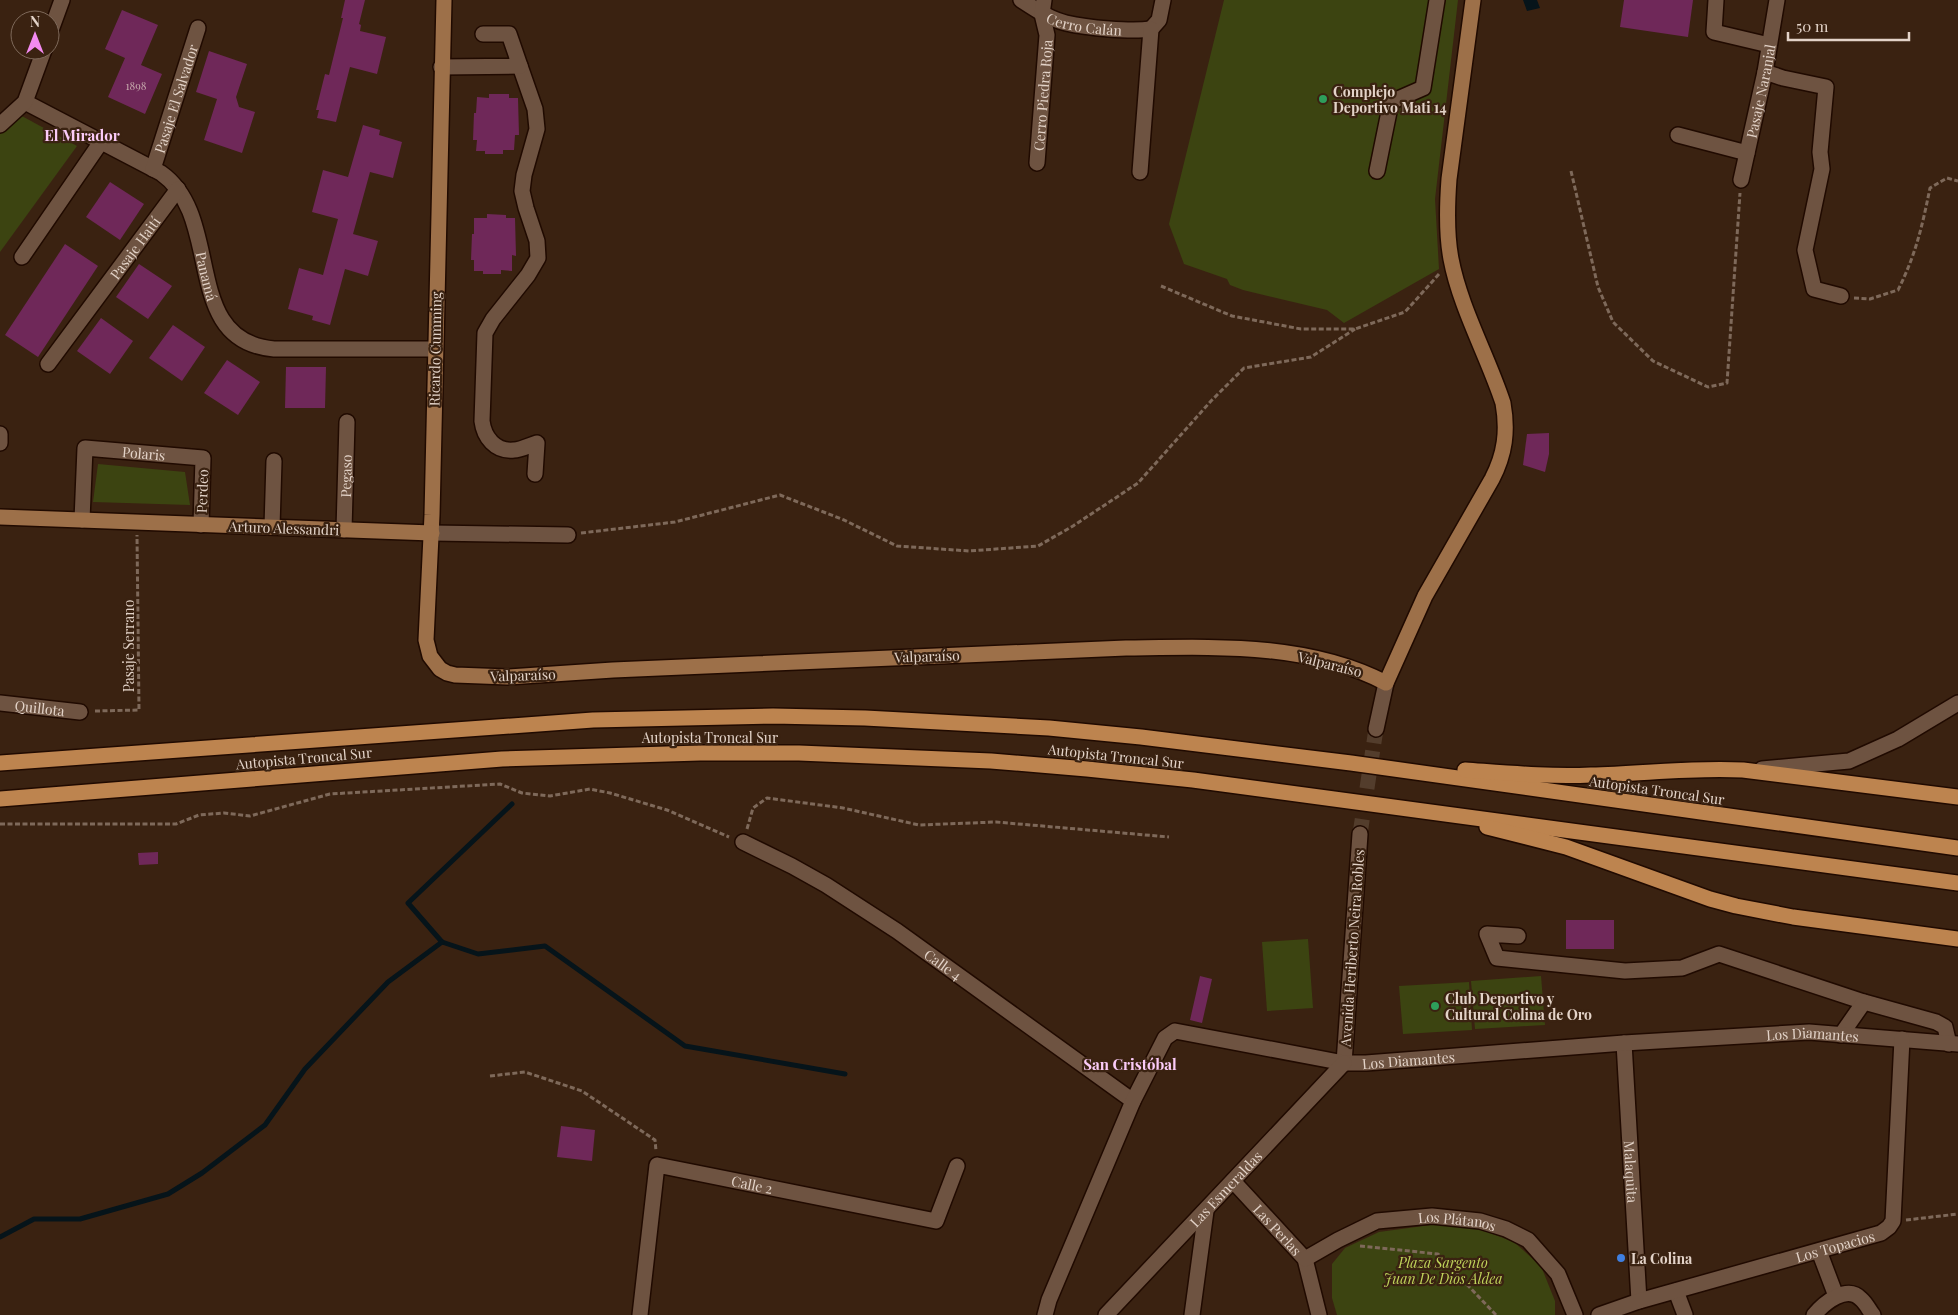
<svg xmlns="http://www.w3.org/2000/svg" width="1958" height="1315" font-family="'Playfair Display',serif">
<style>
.green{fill:#3c4411}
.water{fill:#06141a}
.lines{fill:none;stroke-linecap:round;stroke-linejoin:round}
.stream{stroke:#06141a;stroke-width:5}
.building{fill:#6f2859}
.minor-tunnel{stroke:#533d2c;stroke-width:15;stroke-dasharray:15 8;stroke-linecap:butt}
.minor-casing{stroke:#200a00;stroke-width:18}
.major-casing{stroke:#200a00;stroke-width:18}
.highway-casing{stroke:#200a00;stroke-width:18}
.path{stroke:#7e695a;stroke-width:3;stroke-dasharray:5 2.5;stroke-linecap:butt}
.minor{stroke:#6e5341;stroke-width:15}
.major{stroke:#9d7049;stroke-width:15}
.highway{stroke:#bd844f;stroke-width:15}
.leisure-dot{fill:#2e9e5b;stroke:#3a2211;stroke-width:2}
.shop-dot{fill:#3f7fe0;stroke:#3a2211;stroke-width:2}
.labels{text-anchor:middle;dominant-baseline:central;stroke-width:4.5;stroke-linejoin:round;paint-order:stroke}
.number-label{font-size:11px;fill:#c6a8ac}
.street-label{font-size:14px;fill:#e3d3c8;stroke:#3a2211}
.poi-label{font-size:14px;font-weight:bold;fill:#e3d3c8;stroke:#3a2211;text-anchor:start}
.park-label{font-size:14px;font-style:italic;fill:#c0d45b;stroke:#3a2211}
.neighbourhood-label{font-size:15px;font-weight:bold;fill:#fbcbf8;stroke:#3a2211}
</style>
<rect width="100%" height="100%" fill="#3a2211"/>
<!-- green -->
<g class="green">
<polygon points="1224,0 1458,0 1435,199 1439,269 1344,323 1327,310 1243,290 1230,285 1227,279 1184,264 1169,224"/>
<polygon points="20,115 77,146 0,252 0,133"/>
<polygon points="98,464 185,472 190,505 93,502"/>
<polygon points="1308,939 1313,1008 1267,1011 1262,942"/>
<polygon points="1541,976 1545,1025 1475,1029 1471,981"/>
<polygon points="1469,982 1472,1030 1403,1034 1399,986"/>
<polygon points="1438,1224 1479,1229 1514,1242 1541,1266 1555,1301 1555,1315 1337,1315 1332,1298 1332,1264 1345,1248 1379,1232"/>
</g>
<!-- water -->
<polygon class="water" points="1523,0 1537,0 1540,8 1527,11"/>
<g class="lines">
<!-- stream -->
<g class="stream">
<polyline points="512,804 408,903 442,942 478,954 545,946 685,1046 845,1074"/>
<polyline points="0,1237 34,1219 80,1219 168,1194 202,1173 265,1125 305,1069 388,982 442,942"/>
</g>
</g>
<!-- building -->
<g class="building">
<polygon points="345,0 365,0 359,24 361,25 360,31 386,37 377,74 350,67 336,122 317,118 319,110 316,110 325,74 329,75 343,18 341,18"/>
<polygon points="1624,0 1693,0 1688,37 1620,27"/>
<polygon points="122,10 158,25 141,65 162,74 145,114 108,97 125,58 105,49"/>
<polygon points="209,51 247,64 236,97 239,107 255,112 242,153 204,140 217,99 196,92"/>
<polygon points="489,94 509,94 509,98 518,98 519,135 515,135 514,150 503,150 503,154 485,154 485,151 476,151 477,140 473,140 474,113 476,113 477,97 489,98"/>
<polygon points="363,125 380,130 379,135 402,142 393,178 370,172 353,234 378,241 368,276 345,269 330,325 312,320 313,316 288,309 299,268 323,275 338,219 312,212 323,170 348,177"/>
<polygon points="110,182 144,204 120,240 86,217"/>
<polygon points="487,214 506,215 506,218 515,218 516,256 512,255 512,271 501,270 501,274 483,274 483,271 474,271 474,260 471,260 472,234 474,234 474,218 487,218"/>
<polygon points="65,244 98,266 38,357 5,335"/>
<polygon points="139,264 172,286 148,319 116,297"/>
<polygon points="101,318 133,341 110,374 77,351"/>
<polygon points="173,325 205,347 182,381 149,358"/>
<polygon points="227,360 260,382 238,415 204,393"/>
<polygon points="286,367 326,367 325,408 285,408"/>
<polygon points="1549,433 1549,454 1545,472 1523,465 1527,434"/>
<polygon points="158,852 158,864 139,865 138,853"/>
<rect x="1566" y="920" width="48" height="29"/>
<polygon points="1200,976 1212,979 1202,1023 1190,1020"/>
<polygon points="561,1126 595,1130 592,1161 557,1157"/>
</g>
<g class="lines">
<!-- minor-tunnel -->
<polyline class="minor-tunnel" points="1360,834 1376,729"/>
<!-- minor casing -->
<g class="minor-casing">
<g id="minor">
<path id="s1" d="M1021 0C1035 9 1049 19 1066 23 1087 28 1131 32 1151 29"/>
<polyline points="1716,0 1714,32 1769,45"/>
<polyline points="1151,29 1159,20 1163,0"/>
<polyline points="50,33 62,0"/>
<path d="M520 66 535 109 537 129 524 175 522 191 526 208 537 241 538 258 528 275 493 319 485 333 482 421C484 437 495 452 514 450 521 450 530 445 537 443L535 474"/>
<polyline points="441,67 520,66 509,34 483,34"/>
<polyline points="1765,72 1783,78 1826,87 1820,152 1822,169 1805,250 1814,289 1841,296"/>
<path id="s2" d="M25 102 161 173C225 218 180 341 274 349H435"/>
<polyline points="0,125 25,102 44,50"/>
<polyline points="1678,135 1747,153"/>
<path id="s3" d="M1037 163 1047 35 1042 14 1044 0"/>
<path id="s4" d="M153 169 198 28"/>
<polyline points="1377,171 1391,102 1423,88 1437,0"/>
<polyline points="1140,172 1151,29"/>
<path id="s5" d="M1741 180 1765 72 1777 0"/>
<polyline points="22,257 101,142"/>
<path id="s6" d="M48 364 178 189"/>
<polyline points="0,443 0,434"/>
<path id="s7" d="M82 520 85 448 203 458 201 525"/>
<polyline points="272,527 274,461"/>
<path id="s8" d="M344 530 347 422"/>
<polyline points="432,533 568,535"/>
<path id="s9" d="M0 703 80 712"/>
<polyline points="1376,729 1386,683"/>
<polyline points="1762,769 1849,761 1898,739 1958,703"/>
<path id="s10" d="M743 842 792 866 826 885 897 931 1133 1101"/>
<polyline points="1518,936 1487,934 1497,958 1625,971 1682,968 1719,954 1864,1002"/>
<polyline points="1841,1035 1864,1002 1936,1022 1945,1027 1949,1044"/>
<path id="s11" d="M1624 1043 1639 1301"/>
<polyline points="1344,1063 1360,834"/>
<path id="s12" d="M1233 1181 1305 1259 1319 1315"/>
<polyline points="1819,1251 1836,1296"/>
<path id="s13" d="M1305 1259 1338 1240 1377 1221 1432 1216 1480 1221 1506 1229 1528 1240 1558 1274 1575 1315"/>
<polyline points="1676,1291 1685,1315"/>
<path id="s14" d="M640 1315 657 1165 936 1221 957 1166"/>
<path id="s15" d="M1045 1315 1049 1300 1133 1101 1165 1038 1175 1031 1344 1063H1366L1624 1043 1809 1032 1958 1044"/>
<path id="s16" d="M1106 1315 1344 1063"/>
<polyline points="1192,1315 1206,1211"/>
<path id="s17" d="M1599 1315 1639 1301 1881 1233 1889 1227 1893 1221 1902 1039"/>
<path d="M1814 1315C1824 1303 1847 1284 1861 1299 1866 1303 1869 1310 1873 1315"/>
</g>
</g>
<!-- major casing -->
<g class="major-casing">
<g id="major">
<path d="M444 0 432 515 426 640 430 656 440 669 447 673 455 675 508 677 613 670 1126 648C1213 647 1307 642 1386 683L1425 596 1492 479C1505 454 1508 431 1503 403 1488 357 1460 307 1451 259 1446 233 1447 206 1449 179L1473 0"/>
<polyline points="0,517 432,533"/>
</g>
</g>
<!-- highway casing -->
<g class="highway-casing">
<g id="highway">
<polyline points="0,763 593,720 773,716 865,718 1049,728 1141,737 1351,763 1958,848"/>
<path d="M1465 770C1507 773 1549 777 1591 775 1642 774 1692 767 1743 770L1958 797"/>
<polyline points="0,799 502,759 700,753 799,753 991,761 1087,769 1193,780 1958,883"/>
<polyline points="1487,827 1566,847 1710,899 1736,906 1793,917 1958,939"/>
</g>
</g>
<!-- path -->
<g class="path">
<polyline points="1571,171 1598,287 1613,322 1653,361 1708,387 1727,383 1740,193"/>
<polyline points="1161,286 1232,316 1301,329 1355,329 1405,312 1440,273"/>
<path d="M1854 298 1870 299 1898 290C1916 254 1922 227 1930 188L1947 178 1958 181"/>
<polyline points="581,533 675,522 780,495 844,520 897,546 969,551 1038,546 1073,526 1138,483 1211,401 1244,368 1311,357 1355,329"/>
<polyline points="95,711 139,710 137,535"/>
<polyline points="0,824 176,824 199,815 224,813 250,816 330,794 500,784 522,793 550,796 590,789 610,793 667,810 729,837"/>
<polyline points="747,829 753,808 767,798 843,808 919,825 996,822 1169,837"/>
<polyline points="490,1076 525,1072 582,1091 655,1140 656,1151"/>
<polyline points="1906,1220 1958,1214"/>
<polyline points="1360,1246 1438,1254 1496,1315"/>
</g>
<!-- minor -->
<use href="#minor" class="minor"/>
<!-- major -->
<use href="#major" class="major"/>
<!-- highway -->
<use href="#highway" class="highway"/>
</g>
<!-- markers -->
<g class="leisure-dot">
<circle cx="1323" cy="99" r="5"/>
<circle cx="1435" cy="1006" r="5"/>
</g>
<circle class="shop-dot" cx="1621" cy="1258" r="5"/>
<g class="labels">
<!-- number labels -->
<g class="number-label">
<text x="136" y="85">1898</text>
</g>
<!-- street labels -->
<g class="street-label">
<text stroke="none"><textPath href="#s1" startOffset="69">Cerro Calán</textPath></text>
<text stroke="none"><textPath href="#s5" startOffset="91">Pasaje Naranjal</textPath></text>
<text stroke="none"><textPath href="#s3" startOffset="68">Cerro Piedra Roja</textPath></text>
<text stroke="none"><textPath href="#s4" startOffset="74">Pasaje El Salvador</textPath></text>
<text stroke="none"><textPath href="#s6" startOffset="145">Pasaje Haití</textPath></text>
<text stroke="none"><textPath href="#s2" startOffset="269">Panamá</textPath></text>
<text transform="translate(435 349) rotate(-89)">Ricardo Cumming</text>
<text stroke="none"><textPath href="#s7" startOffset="131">Polaris</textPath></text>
<text stroke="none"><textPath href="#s8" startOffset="54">Pegaso</textPath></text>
<text transform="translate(202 491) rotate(-88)">Perdeo</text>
<text transform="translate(284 528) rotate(2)">Arturo Alessandri</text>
<text transform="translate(128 646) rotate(-90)">Pasaje Serrano</text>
<text transform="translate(927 656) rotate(-2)">Valparaíso</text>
<text transform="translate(1330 664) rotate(14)">Valparaíso</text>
<text transform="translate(523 675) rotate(-2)">Valparaíso</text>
<text stroke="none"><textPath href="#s9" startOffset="40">Quillota</textPath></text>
<text x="710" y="737">Autopista Troncal Sur</text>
<text transform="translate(1116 756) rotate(6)">Autopista Troncal Sur</text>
<text transform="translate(304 758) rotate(-5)">Autopista Troncal Sur</text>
<text transform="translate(1657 790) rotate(8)">Autopista Troncal Sur</text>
<text transform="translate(1352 948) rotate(-86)">Avenida Heriberto Neira Robles</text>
<text stroke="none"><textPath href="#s10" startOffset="235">Calle 4</textPath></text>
<text stroke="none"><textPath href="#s15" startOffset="956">Los Diamantes</textPath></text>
<text stroke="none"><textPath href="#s15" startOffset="551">Los Diamantes</textPath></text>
<text stroke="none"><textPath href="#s11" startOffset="129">Malaquita</textPath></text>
<text stroke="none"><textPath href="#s14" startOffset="248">Calle 2</textPath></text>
<text stroke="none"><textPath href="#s16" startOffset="174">Las Esmeraldas</textPath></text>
<text stroke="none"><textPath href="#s13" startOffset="162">Los Plátanos</textPath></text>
<text stroke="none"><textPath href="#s12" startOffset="66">Las Perlas</textPath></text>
<text stroke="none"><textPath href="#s17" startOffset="246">Los Topacios</textPath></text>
</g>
<!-- poi labels -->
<g class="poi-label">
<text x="1333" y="91">Complejo<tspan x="1333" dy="16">Deportivo Mati 14</tspan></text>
<text x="1445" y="998">Club Deportivo y<tspan x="1445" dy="16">Cultural Colina de Oro</tspan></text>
<text x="1631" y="1258">La Colina</text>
</g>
<!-- park labels -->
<g class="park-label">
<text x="1443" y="1262">Plaza Sargento<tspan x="1443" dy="16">Juan De Dios Aldea</tspan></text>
</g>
<!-- neighbourhood labels -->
<g class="neighbourhood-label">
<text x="82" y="135">El Mirador</text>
<text x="1130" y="1064">San Cristóbal</text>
</g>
</g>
<!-- north arrow -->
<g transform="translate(35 35)"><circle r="24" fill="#3a2211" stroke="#7e695a"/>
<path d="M0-4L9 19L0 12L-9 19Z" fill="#f38af1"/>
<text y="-8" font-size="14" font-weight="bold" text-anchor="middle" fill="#e3d3c8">N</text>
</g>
<!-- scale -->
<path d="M1788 32v8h121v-8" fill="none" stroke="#e3d3c8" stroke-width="2.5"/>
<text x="1796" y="32" font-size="15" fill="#e3d3c8" stroke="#3a2211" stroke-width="4" paint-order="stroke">50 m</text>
</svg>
